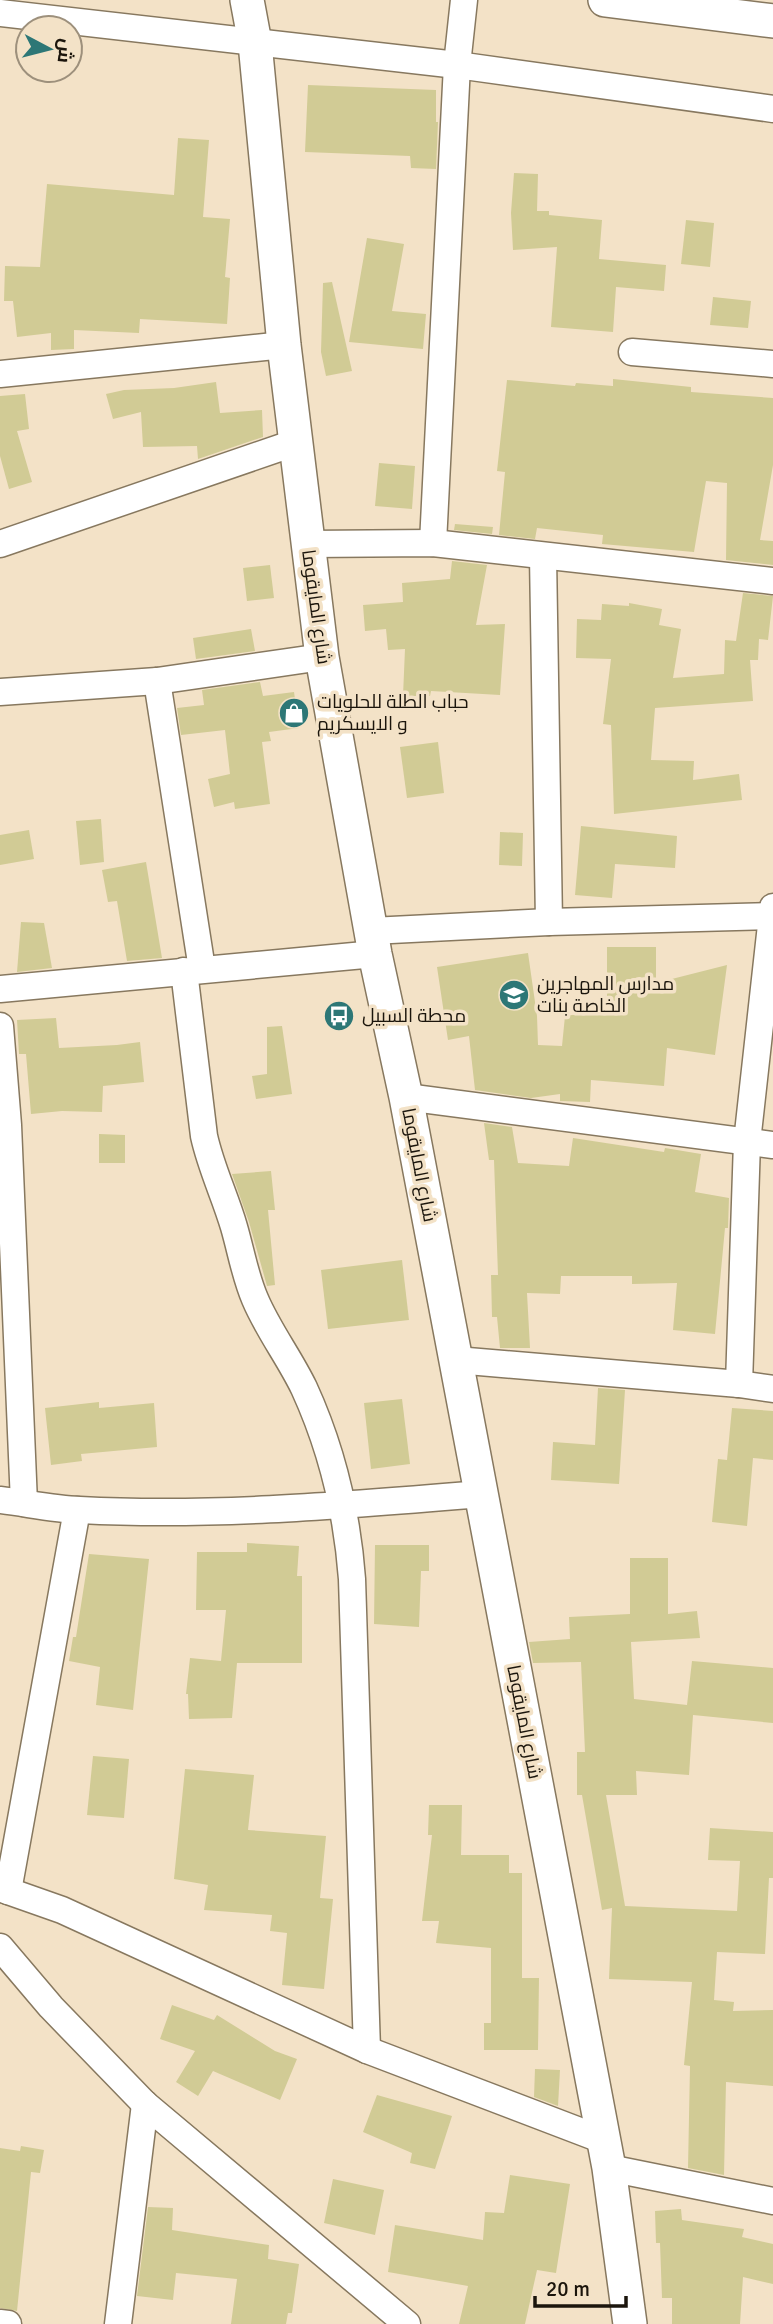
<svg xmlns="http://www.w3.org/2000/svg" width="773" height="2324" font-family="Signika,Cairo,sans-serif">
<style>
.building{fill:#d1cb95}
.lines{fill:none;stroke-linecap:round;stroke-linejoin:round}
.minor-casing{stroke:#87785f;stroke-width:29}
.tertiary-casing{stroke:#87785f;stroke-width:36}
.minor{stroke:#fff;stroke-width:26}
.tertiary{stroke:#fff;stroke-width:33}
.labels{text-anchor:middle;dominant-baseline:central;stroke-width:7;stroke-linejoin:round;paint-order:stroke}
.street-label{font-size:19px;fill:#1b150c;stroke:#f3e2c7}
.poi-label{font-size:19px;fill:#1b150c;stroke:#f3e2c7;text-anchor:start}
</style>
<rect width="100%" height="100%" fill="#f3e2c7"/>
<!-- building -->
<g class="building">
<polygon points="308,85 436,90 436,122 438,122 436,169 411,168 410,156 305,152"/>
<polygon points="178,138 209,140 203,217 230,219 225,277 230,278 227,324 140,319 139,333 74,330 74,349 51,350 51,333 17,337 13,301 4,301 5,266 40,267 47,184 174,195"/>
<polygon points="514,173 538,174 537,211 549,211 549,215 602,220 599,259 666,265 664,291 616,287 613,332 551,327 557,247 513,250 511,213"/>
<polygon points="686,220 714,223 710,267 681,264"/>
<polygon points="367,238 404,244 392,311 426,314 423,349 349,342"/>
<polygon points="332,282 352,371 326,376 321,352 323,283"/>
<polygon points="713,297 751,301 748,328 710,325"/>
<polygon points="613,379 691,387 691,392 773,398 773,465 760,540 773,541 773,565 726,560 727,483 706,481 694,552 602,544 603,535 537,528 535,539 499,535 505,472 497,471 507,380 575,386 576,383 613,386"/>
<polygon points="216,382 220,413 262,410 263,437 198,459 197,446 143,447 141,412 113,419 106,394 124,390 174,388"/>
<polygon points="25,394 29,429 17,431 32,482 9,489 0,456 0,396"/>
<polygon points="379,463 415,466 412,509 375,506"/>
<polygon points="455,524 493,527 492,534 454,530"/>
<polygon points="452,561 487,565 476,625 505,624 500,695 431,691 430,696 403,696 405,649 388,650 386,629 365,631 363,605 403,602 402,583 450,579"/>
<polygon points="270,565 274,598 247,601 243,568"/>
<polygon points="743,593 773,596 768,640 759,639 758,660 750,660 753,701 655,708 651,760 694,761 693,780 739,774 742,800 614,814 611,725 603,724 611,659 576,658 577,619 601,620 602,604 629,606 629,603 662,609 659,625 681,629 673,678 724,674 725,640 736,641"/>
<polygon points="251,629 255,651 196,659 193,638"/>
<polygon points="260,682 263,696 294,692 299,728 269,732 271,741 262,742 270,804 235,809 234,802 214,807 208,779 230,774 225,730 181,735 177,708 204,705 202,690"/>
<polygon points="438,742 444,793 407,798 400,747"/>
<polygon points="101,819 104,862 80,865 76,821"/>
<polygon points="581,826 677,836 675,868 615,864 612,898 575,895"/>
<polygon points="29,830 34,859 0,865 0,835"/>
<polygon points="500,832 523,833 522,866 499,865"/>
<polygon points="146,862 162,958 127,961 117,901 108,902 102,870"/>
<polygon points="21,922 44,923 52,968 17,972"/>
<polygon points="607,947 656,947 656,983 727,965 715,1055 667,1048 664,1086 591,1080 590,1102 560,1101 560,1094 531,1098 475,1090 469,1036 448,1040 437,967 528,953 537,1016 538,1045 562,1046 565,1016 607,1010"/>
<polygon points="56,1018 59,1048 117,1045 140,1042 144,1082 103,1086 102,1112 62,1111 31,1114 26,1054 19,1054 17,1020"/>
<polygon points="282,1026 292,1094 256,1099 252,1076 267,1074 267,1027"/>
<polygon points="484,1123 512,1127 518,1163 569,1166 573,1138 664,1152 665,1148 701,1154 695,1192 729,1198 728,1228 725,1228 715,1334 673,1330 677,1283 632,1284 632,1276 561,1276 560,1294 527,1293 530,1348 500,1348 497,1317 492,1317 491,1275 498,1275 494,1160 489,1160"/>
<polygon points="99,1134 125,1135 125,1163 99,1163"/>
<polygon points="271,1171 275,1210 268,1210 275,1285 267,1286 249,1222 232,1174"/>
<polygon points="402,1260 409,1320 328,1329 321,1270"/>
<polygon points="598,1388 625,1390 619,1484 551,1480 553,1442 595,1445"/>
<polygon points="402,1399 410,1464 371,1469 364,1403"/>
<polygon points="99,1402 99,1408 154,1403 157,1447 81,1454 82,1461 51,1465 45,1408"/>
<polygon points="732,1408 773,1411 773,1460 753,1458 747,1526 712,1522 718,1459 727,1460"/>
<polygon points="247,1543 299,1546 297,1576 302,1576 302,1663 237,1663 232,1718 189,1719 188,1694 186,1694 190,1658 221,1661 226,1610 196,1610 197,1552 247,1552"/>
<polygon points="375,1545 429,1545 429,1571 421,1571 419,1627 374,1624"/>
<polygon points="89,1554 149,1559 133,1710 96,1705 100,1667 69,1661 73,1637 76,1637"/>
<polygon points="630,1558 668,1558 668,1614 697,1611 700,1638 631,1642 634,1699 687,1705 692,1661 773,1668 773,1723 693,1715 689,1775 636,1771 637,1795 606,1795 625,1906 737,1911 740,1861 708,1860 710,1828 773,1832 773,1878 769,1878 765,1954 717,1952 714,2000 734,2002 733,2011 773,2010 773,2086 726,2082 724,2175 688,2168 690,2066 684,2065 692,1982 609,1979 612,1908 602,1910 582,1795 577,1795 577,1752 585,1752 581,1662 533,1663 529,1642 570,1639 569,1617 630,1614"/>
<polygon points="93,1756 129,1759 124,1818 87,1815"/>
<polygon points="185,1769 254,1775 248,1830 326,1836 320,1898 333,1899 324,1989 282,1985 287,1933 270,1931 272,1915 204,1910 208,1885 174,1879"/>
<polygon points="429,1805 462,1805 461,1855 509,1855 509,1873 522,1873 522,1978 539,1978 538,2050 484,2050 484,2023 491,2023 491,1948 436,1943 439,1921 422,1921 432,1835 428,1835"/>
<polygon points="172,2005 214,2020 217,2015 275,2051 297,2059 280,2100 213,2071 198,2096 176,2082 195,2051 160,2039"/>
<polygon points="535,2069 560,2070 558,2106 534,2097"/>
<polygon points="377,2095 452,2116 435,2169 410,2163 412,2153 363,2132"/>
<polygon points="21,2146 44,2150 40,2173 31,2172 17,2311 0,2308 0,2148 20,2151"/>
<polygon points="510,2175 570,2184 556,2273 537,2270 525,2324 459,2324 468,2286 388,2272 395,2225 483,2240 485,2212 504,2213"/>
<polygon points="333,2179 384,2190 375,2235 324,2223"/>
<polygon points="148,2207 173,2208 172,2230 269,2245 268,2259 299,2264 292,2313 288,2313 286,2324 231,2324 237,2279 176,2273 173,2300 137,2296"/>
<polygon points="681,2209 682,2220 744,2229 742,2237 773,2244 773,2284 743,2277 740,2324 672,2324 672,2298 662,2298 660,2243 656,2243 655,2211"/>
</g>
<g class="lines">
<!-- minor casing -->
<g class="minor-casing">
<g id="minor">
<polyline points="0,13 457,65 773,109"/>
<polyline points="632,352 773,364"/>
<polyline points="0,374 284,345"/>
<polyline points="433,543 457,65 464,0"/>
<polyline points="0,544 294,443"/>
<polyline points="308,544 433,543 773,581"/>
<polyline points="543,556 549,922"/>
<polyline points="157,681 202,969"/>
<polyline points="0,692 157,681 322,657"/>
<polyline points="371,931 549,922 773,916"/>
<path d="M184 971 204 1136C211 1168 225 1196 234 1227 241 1251 245 1276 255 1299 268 1330 289 1357 304 1388 332 1449 347 1512 352 1579L367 2050"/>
<polyline points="0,989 375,954"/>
<polyline points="0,1026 8,1125 24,1503"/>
<polyline points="406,1097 773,1145"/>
<polyline points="456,1360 739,1384 773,1389"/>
<polyline points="739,1384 747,1142 773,907"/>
<path d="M0 1500C26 1503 53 1509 80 1510 214 1517 347 1505 481 1494"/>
<polyline points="0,1888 8,1891 77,1510"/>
<polyline points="8,1891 62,1910 367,2050 603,2140"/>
<polyline points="0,1947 51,2007 145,2104 407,2324"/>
<polyline points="609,2168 773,2201"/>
<polyline points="0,2323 8,2324"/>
<polyline points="118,2324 145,2104"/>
</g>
</g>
<!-- tertiary casing -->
<g class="tertiary-casing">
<g id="tertiary">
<polyline points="247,0 255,43 284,345 322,657 375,954 406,1097 609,2168 630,2324"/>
<polyline points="605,0 773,21"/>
</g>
</g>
<!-- minor -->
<use href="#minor" class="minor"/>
<!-- tertiary -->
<use href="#tertiary" class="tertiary"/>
</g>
<!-- icons -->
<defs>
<g id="shop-disc" transform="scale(1.575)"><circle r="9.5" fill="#2d7776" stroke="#f3e2c7"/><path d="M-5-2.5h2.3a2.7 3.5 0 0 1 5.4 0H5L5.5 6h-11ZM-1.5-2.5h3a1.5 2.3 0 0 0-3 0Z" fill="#fff"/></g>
<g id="school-disc" transform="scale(1.575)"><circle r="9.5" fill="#2d7776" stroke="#f3e2c7"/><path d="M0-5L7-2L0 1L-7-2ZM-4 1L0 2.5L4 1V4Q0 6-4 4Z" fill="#fff"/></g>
<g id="bus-disc" transform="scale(1.575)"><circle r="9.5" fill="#2d7776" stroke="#f3e2c7"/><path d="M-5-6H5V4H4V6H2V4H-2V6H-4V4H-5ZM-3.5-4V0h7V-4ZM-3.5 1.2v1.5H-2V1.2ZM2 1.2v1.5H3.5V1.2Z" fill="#fff"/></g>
</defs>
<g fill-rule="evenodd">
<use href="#shop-disc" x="294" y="713"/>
<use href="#school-disc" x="514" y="995"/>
<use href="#bus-disc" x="339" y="1016"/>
</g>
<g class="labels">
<!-- street labels -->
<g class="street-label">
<text transform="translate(316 607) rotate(82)">شارع المايقوما</text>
<text transform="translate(419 1165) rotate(79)">شارع المايقوما</text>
<text transform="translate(524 1722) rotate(79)">شارع المايقوما</text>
</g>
<!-- poi labels -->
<g class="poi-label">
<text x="317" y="702">حباب الطلة للحلويات<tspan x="317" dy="22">و الايسكريم</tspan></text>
<text x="537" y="984">مدارس المهاجرين<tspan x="537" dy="22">الخاصة بنات</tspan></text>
<text x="362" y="1016">محطة السبيل</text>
</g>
</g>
<!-- north arrow -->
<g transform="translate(49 49) rotate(97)"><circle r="33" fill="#f3e2c7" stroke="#9d907c" stroke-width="2"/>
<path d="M0-5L12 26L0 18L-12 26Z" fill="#2d7776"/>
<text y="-10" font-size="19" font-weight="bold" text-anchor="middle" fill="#1b150c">ش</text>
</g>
<!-- scale -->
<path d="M535 2296v10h91v-10" fill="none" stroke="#1b150c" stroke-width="3.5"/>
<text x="546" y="2296" font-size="21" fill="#1b150c" stroke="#f3e2c7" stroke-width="5" paint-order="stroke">20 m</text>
</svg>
